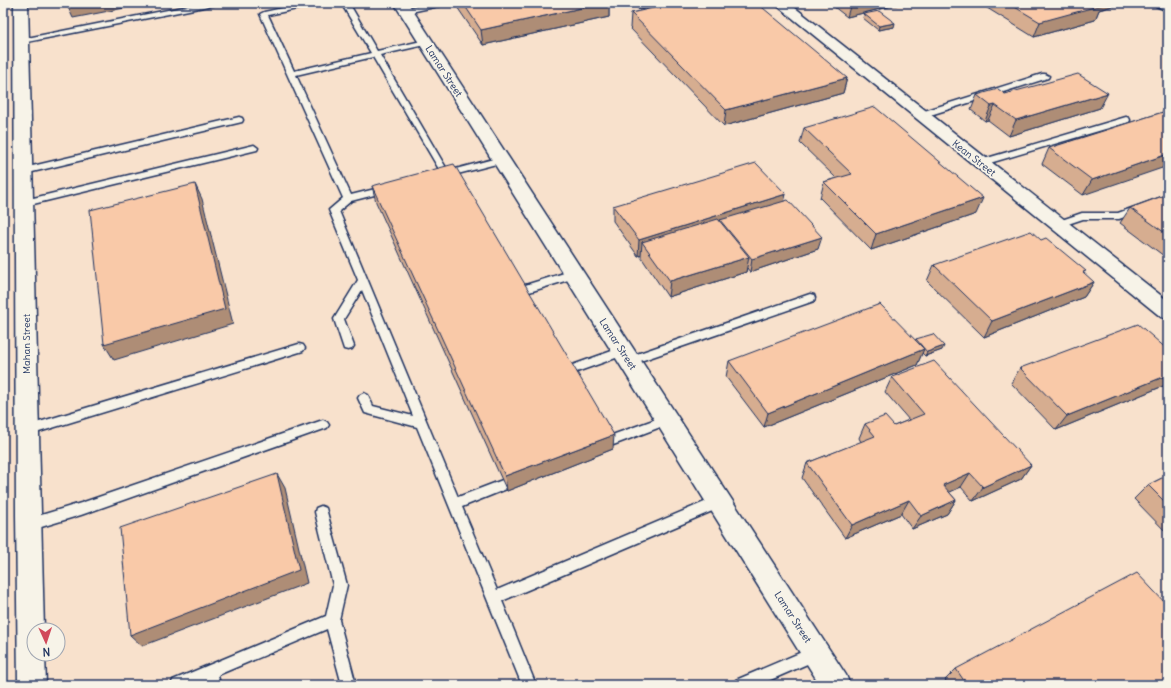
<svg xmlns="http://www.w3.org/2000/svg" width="1171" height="688" font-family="Delius,sans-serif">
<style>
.built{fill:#f8e1cc;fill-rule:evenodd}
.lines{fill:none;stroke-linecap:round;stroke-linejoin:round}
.lane-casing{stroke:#1b2f5e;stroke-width:3}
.street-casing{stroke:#1b2f5e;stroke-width:3}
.lane{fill:#f7f3e8;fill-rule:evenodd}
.street{fill:#f7f3e8;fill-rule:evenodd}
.wall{fill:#d6ad90;stroke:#1b2f5e}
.shaded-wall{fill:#ae8d76;stroke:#1b2f5e}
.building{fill:#f9c9a8;stroke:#1b2f5e}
.labels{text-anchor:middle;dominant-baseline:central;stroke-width:4;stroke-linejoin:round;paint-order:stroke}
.street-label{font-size:10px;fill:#1b2f5e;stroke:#f7f3e8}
</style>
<rect width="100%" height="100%" fill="#f7ebdb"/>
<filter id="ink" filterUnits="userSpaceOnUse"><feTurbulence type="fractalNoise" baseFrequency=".025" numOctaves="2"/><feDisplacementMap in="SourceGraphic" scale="8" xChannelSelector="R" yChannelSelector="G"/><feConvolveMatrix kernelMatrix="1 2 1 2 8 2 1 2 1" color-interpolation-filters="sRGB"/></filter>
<g filter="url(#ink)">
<!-- built -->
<path class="built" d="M3 3H1168V685H3ZM34 630H58V654H34Z"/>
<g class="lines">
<!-- lane casing -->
<g class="lane-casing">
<g id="lane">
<polygon points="203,3 218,3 214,5 22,43 18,41 22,39"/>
<polygon points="306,3 320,3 316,5 268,15 294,71 371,53 341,3 349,3 377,51 426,40 430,42 429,44 380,55 448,171 501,157 505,160 504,162 446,177 443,176 373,57 296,75 351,195 387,186 392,189 390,191 351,201 339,211 458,497 505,479 509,480 511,484 509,488 462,507 497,590 714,498 719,496 724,498 725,502 724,506 502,601 536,685 522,685 417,427 365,413 358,398 360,395 364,393 368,395 373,406 413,416 362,290 344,319 354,346 352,349 348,350 344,349 334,319 358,280 329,210 343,198 260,14 264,12"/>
<polygon points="434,3 448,3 444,5 406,13 402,11 403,9"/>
<polygon points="1042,74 1045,74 1049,76 1048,78 924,117 918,117 917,115 918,113"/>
<polygon points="239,117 242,118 243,120 242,122 24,174 19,171 24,168"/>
<polygon points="1126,117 1129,118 1130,120 1129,122 983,165 977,165 976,163 977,161"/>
<polygon points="254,145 258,148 257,150 25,206 20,203 25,200"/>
<polygon points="1168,195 1168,201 1119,219 1083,219 1059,227 1054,224 1056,222 1082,213 1118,213"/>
<polygon points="574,270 578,271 579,274 578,277 526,293 522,292 521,289 522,286"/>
<polygon points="810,294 814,295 815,298 814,301 629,365 625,364 623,361 625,358"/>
<polygon points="299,344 303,345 305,348 303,351 26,436 22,434 20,431 22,428 26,426"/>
<polygon points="623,347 627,348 629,351 627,354 571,374 567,373 565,370 567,367"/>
<polygon points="667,415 671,417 673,420 671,423 608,447 604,446 602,442 604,438"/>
<polygon points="323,420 327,422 329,425 327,428 81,515 28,531 23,529 21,525 23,521 28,519 81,503"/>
<polygon points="321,506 326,508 327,512 347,585 339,620 356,685 342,685 327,629 218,675 220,685 206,685 205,681 196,685 171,685 173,680 326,616 333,585 315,512 316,508"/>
<polygon points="816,646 821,648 823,653 821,658 759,685 734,685 736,680"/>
</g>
</g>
<!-- street casing -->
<g class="street-casing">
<g id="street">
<polygon points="14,3 28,3 44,630 34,630 34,654 45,654 46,685 18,685 16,515"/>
<polygon points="394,3 408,3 846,675 850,685 820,685"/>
<polygon points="774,3 789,3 1168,301 1168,319 1161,317"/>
<polygon points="1154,3 1168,3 1168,11 1156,6"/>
</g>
</g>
<!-- lane -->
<use href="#lane" class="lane"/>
<!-- street -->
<use href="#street" class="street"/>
</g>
<!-- wall -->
<g class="wall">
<polygon points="455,3 609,3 609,17 483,45 455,4"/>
<polygon points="632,3 669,3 639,10"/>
<polygon points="829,3 904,3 847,17"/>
<polygon points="979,3 1117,3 1116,5 1099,10 1095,20 1034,37"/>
<polygon points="631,13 847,78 843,93 724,126 630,28"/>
<polygon points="864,14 894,27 878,30 863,18"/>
<polygon points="1005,94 1100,108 1009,136 988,120 985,121 971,110 977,95"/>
<polygon points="1163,112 1083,195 1042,164 1049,148"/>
<polygon points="804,128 976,214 871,250 820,198 824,182 836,178 800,143"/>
<polygon points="372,186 613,449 507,491 376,202"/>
<polygon points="786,194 784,201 818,249 750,272 747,268 746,272 668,297 641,257 641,255 638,256 613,221 613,206"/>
<polygon points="1168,194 1168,259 1120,223 1130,208"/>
<polygon points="934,265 1094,282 1084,297 984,337 927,281"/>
<polygon points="916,339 942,350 925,356 922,353 917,365 764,427 726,377 729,361 915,341"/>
<polygon points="1168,350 1168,384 1056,430 1011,383 1020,368"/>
<polygon points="892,377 1031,465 1021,479 973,501 961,487 949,492 956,500 947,514 912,529 901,514 845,538 802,478 807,463 861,442 859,438 865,424 894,426 909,420 885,392"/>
<polygon points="1168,475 1168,534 1134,499 1148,485"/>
<polygon points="956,669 1168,685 949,685 945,680"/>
</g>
<!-- shaded-wall -->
<g class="shaded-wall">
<polygon points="66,3 150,3 73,18"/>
<polygon points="604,3 609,3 609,17 483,45 481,30"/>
<polygon points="640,3 669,3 639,10"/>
<polygon points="851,3 904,3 847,17"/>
<polygon points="1090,3 1117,3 1116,5 1099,10 1095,20 1034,37 1040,22"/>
<polygon points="895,23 894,27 878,30 879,26"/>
<polygon points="847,78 843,93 724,126 726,110"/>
<polygon points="1108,93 1100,108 1009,136 1016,120"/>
<polygon points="995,105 988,120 985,121 991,106"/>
<polygon points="1168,154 1168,166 1083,195 1092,180"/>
<polygon points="195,184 202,199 233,324 114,360 104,344"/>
<polygon points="786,194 782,210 720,220 719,230 642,242 641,255 638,256 639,240"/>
<polygon points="983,198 976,214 871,250 876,234"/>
<polygon points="822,237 818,249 750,272 752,259"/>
<polygon points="749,257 746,272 668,297 670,281"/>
<polygon points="1094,282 1084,297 984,337 992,321"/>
<polygon points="944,346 942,350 925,356 927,352"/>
<polygon points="924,349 917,365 764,427 768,413"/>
<polygon points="1168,375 1168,384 1056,430 1067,416"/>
<polygon points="614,435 613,449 507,491 505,476"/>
<polygon points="1031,465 1021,479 973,501 983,487"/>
<polygon points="970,473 961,487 935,499 943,485"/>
<polygon points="277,474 285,488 307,583 142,646 130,635"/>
<polygon points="909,500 901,514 845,538 852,525"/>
<polygon points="956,500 947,514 912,529 921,516"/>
</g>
<!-- building -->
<g class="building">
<polygon points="463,3 604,3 481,30"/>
<polygon points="676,3 757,3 847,78 726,110 631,13"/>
<polygon points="1008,3 1098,3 1102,5 1040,22"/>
<polygon points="879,11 895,23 879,26 864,14"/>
<polygon points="1078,74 1108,93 1016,120 995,105 991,106 977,95 998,89 1005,94"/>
<polygon points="875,107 983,198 876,234 824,182 852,174 804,128"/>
<polygon points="1163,112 1168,116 1168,154 1092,180 1049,148"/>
<polygon points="756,163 786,194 639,240 613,206"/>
<polygon points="454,164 614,435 505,476 372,186"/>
<polygon points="195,184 225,309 104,344 90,210"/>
<polygon points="1168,194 1168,235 1130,208"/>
<polygon points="788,200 822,237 752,259 720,220"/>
<polygon points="718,219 749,257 670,281 642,242"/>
<polygon points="1031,231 1041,240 1046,238 1086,271 1083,272 1094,282 992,321 934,265"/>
<polygon points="880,304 924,349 768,413 729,361"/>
<polygon points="1138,324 1168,350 1168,375 1067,416 1020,368"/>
<polygon points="933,334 944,346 927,352 916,339"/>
<polygon points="934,361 1031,465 983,487 970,473 943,485 956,500 921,516 909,500 852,525 807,463 875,436 865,424 885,416 894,426 924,414 892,377"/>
<polygon points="277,474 299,570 130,635 120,528"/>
<polygon points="1168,475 1168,505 1148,485"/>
<polygon points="1137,573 1168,606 1168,685 967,685 956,669"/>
</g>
</g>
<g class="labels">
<!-- street labels -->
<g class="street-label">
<text transform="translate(444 71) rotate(57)">Lamar Street</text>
<text transform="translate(974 158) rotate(38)">Kean Street</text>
<text transform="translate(26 344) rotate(-90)">Mahan Street</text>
<text transform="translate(618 344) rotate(57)">Lamar Street</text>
<text transform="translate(793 617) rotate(57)">Lamar Street</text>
</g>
</g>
<!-- margin -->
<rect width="1171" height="688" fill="none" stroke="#f7f3e8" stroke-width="16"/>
<rect x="8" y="8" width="1155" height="672" fill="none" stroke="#1b2f5e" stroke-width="1.5" filter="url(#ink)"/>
<!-- north arrow -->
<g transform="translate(46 642) rotate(177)"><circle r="19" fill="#f7f3e8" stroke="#9fa5b1"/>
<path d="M0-3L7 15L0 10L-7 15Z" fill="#d1495b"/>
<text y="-6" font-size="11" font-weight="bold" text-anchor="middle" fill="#1b2f5e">N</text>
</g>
</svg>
